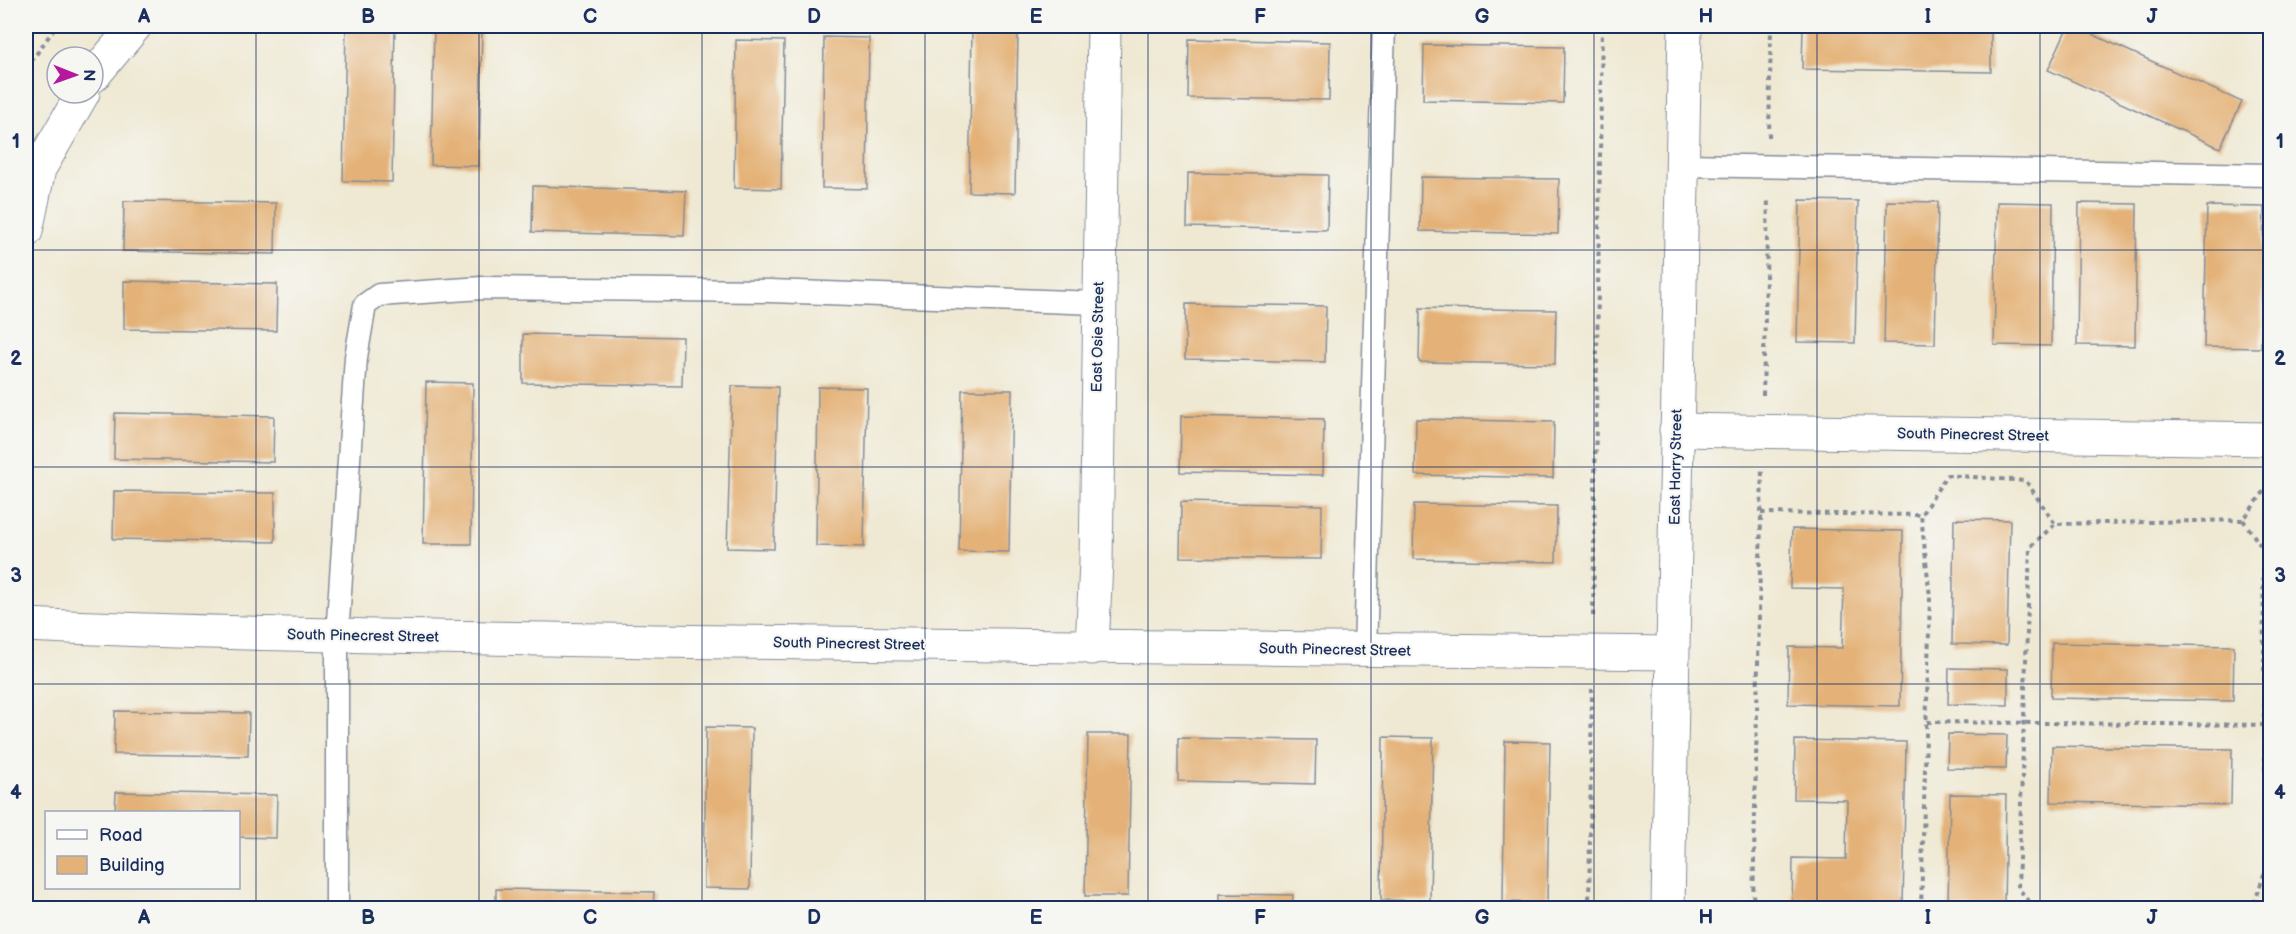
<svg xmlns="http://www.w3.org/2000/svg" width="2296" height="934" font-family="'Balsamiq Sans',sans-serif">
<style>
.building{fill:#e4b278}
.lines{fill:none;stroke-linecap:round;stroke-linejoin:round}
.lane-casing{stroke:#858c98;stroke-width:25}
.street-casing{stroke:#858c98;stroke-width:35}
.secondary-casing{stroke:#858c98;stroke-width:35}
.path{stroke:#858c98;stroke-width:4;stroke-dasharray:4.5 4.5;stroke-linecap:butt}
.lane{stroke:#fff;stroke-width:22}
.street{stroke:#fff;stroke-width:33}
.secondary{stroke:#fff;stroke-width:33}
.grid{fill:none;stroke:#1b2f5e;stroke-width:1.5;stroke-opacity:0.55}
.labels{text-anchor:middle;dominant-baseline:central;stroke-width:4.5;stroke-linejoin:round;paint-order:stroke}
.street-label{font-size:15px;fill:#1b2f5e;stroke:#f6f6f2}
.neatline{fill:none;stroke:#1b2f5e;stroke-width:2}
.grid-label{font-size:20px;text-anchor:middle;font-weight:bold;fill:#1b2f5e}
</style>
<rect width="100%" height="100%" fill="#f6f6f2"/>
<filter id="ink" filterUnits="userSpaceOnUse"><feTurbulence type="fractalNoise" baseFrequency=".0167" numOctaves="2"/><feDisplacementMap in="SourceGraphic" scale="12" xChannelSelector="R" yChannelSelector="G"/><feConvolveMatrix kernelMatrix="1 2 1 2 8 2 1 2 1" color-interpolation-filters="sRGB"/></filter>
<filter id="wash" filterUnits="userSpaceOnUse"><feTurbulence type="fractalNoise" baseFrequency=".008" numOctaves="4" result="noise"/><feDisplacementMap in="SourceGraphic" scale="24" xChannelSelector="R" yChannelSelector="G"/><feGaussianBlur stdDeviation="1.35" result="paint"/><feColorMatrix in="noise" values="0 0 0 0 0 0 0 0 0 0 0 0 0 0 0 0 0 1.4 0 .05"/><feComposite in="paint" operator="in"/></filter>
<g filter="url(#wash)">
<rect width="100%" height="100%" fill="#efe9d3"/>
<g id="blocks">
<!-- building -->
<g class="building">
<polygon points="346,26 395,26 392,182 343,181"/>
<polygon points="434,26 482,26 479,166 431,165"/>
<polygon points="1803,26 1991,26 1991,72 1802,69"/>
<polygon points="2068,26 2074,26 2242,102 2220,148 2048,70"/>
<polygon points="972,31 1018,32 1015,193 969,192"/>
<polygon points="824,37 869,38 867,189 822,188"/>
<polygon points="1189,39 1330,42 1329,100 1188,98"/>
<polygon points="736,40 784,41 781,189 734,188"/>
<polygon points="1424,45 1564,47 1563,103 1423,100"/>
<polygon points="1188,173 1328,175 1327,230 1187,227"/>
<polygon points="1421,177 1559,179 1558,234 1420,231"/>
<polygon points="533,186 686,191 684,236 532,232"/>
<polygon points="1800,200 1858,201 1855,343 1797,342"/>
<polygon points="124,201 276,203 275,254 123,251"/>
<polygon points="1887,201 1938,202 1935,344 1884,343"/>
<polygon points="1997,202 2053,203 2051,346 1994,345"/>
<polygon points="2079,203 2137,204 2135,346 2077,345"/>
<polygon points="2207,206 2264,207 2261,348 2204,347"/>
<polygon points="124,281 277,284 276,331 124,329"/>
<polygon points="1186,304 1326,306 1325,362 1185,359"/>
<polygon points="1420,308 1556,310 1555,364 1419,362"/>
<polygon points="523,334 683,337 682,386 523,383"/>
<polygon points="426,382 473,383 471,544 423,544"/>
<polygon points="732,386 778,387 774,549 727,548"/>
<polygon points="818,387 867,388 864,547 816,546"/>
<polygon points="962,390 1012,390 1009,552 959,551"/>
<polygon points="115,413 274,416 273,462 114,459"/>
<polygon points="1181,416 1324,419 1323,475 1180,472"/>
<polygon points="1416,419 1554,422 1553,478 1415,475"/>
<polygon points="114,491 275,493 275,542 113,539"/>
<polygon points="1181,502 1322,505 1321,559 1180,557"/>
<polygon points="1414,504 1557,506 1556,562 1413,559"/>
<polygon points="1954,519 2010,520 2007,645 1952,644"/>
<polygon points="1792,529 1903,531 1900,706 1788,704 1789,647 1842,648 1844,589 1790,588"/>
<polygon points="2052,643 2234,646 2233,701 2051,698"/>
<polygon points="1949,668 2008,669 2008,705 1948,704"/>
<polygon points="115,711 249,713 248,756 114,754"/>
<polygon points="706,727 752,728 750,889 704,888"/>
<polygon points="1088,734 1131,734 1128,896 1085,896"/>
<polygon points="1948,734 2007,735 2006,769 1947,768"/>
<polygon points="1383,737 1433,738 1430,901 1381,900"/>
<polygon points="1178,738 1316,740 1315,784 1178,781"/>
<polygon points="1795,740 1906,742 1903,908 1792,908 1793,858 1846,859 1847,800 1794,799"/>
<polygon points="1505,741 1550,742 1547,903 1503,902"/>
<polygon points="2052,746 2232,749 2231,805 2051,802"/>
<polygon points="116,792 277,795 276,838 238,837 238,812 115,812"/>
<polygon points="1950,794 2006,795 2004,908 1948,908"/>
<polygon points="496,889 654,892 653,908 496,908"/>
<polygon points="1219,894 1293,895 1292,908 1219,908"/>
</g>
</g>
</g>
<g filter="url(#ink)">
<use href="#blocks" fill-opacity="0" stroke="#858c98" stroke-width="1.5"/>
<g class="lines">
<!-- lane casing -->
<g class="lane-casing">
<g id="lane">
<polyline points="1682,165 2270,175"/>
<polyline points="1365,651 1384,26"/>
<polyline points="337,908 337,636 356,357 365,305 379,295 482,288 770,291 1098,303"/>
</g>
</g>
<!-- street casing -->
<g class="street-casing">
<g id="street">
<polyline points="93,76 135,26"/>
<polyline points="26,231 39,169 83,93"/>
<polyline points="1676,430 2270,439"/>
<path d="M26 625C235 635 445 637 654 641 994 646 1333 650 1672 653"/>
<polyline points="1092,648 1096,562 1104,26"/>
</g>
</g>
<!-- secondary casing -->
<g class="secondary-casing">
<polyline id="secondary" points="1668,908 1685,26"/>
</g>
<!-- path -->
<g class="path">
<polyline points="26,69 56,26"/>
<polyline points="1769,137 1771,26"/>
<polyline points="1763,395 1768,198"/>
<polyline points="1761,513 1921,515 1947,475 2026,481 2055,524 2243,520 2266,489 2270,489"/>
<polyline points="2243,520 2263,549 2266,868 2253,908"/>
<polyline points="1593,616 1602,26"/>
<polyline points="1927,722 2270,725"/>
<polyline points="1589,908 1592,689"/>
<polyline points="1753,908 1762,468"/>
<polyline points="1921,908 1930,597 1921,515"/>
<polyline points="2035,908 2018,888 2030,547 2055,524"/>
</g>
<!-- lane -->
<use href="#lane" class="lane"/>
<!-- street -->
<use href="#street" class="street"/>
<!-- secondary -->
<use href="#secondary" class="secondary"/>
</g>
</g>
<!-- grid -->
<path class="grid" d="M256 26V908M479 26V908M702 26V908M925 26V908M1148 26V908M1371 26V908M1594 26V908M1817 26V908M2040 26V908M26 250H2270M26 467H2270M26 684H2270"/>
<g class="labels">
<!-- street labels -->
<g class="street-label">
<text transform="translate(1098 337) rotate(-89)">East Osie Street</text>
<text transform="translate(1973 435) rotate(1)">South Pinecrest Street</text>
<text transform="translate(1676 467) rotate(-89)">East Harry Street</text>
<text transform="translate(363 636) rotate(1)">South Pinecrest Street</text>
<text transform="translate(849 644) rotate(1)">South Pinecrest Street</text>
<text transform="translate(1335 650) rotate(1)">South Pinecrest Street</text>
</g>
</g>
<!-- margin -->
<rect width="2296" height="934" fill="none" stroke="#f6f6f2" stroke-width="66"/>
<!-- legend -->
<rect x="45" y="811" width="195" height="78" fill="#f6f6f2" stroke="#9ea6b7" stroke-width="1.5"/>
<rect x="57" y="830" width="30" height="9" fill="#ffffff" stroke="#9ea6b7" stroke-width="1.5"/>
<text x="99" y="841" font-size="18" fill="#1b2f5e">Road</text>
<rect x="57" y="856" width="30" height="18" fill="#e4b278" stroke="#9ea6b7" stroke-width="1.5"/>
<text x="99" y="871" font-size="18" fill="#1b2f5e">Building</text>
<!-- north arrow -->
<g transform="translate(75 75) rotate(91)"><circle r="28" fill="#f6f6f2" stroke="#9ea6b7" stroke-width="1.5"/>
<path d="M0-4.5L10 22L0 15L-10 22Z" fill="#b5179e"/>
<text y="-9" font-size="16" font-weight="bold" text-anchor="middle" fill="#1b2f5e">N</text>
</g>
<rect x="33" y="33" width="2230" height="868" class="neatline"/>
<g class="grid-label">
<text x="144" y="23">A</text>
<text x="368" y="23">B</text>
<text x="590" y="23">C</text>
<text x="814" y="23">D</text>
<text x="1036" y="23">E</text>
<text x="1260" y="23">F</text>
<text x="1482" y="23">G</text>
<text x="1706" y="23">H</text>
<text x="1928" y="23">I</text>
<text x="2152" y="23">J</text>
<text x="16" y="148">1</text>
<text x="2280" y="148">1</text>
<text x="16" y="365">2</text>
<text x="2280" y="365">2</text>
<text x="16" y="582">3</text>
<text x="2280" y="582">3</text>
<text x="16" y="799">4</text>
<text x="2280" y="799">4</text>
<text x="144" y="924">A</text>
<text x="368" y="924">B</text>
<text x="590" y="924">C</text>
<text x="814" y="924">D</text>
<text x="1036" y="924">E</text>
<text x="1260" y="924">F</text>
<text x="1482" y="924">G</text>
<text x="1706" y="924">H</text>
<text x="1928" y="924">I</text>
<text x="2152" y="924">J</text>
</g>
</svg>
